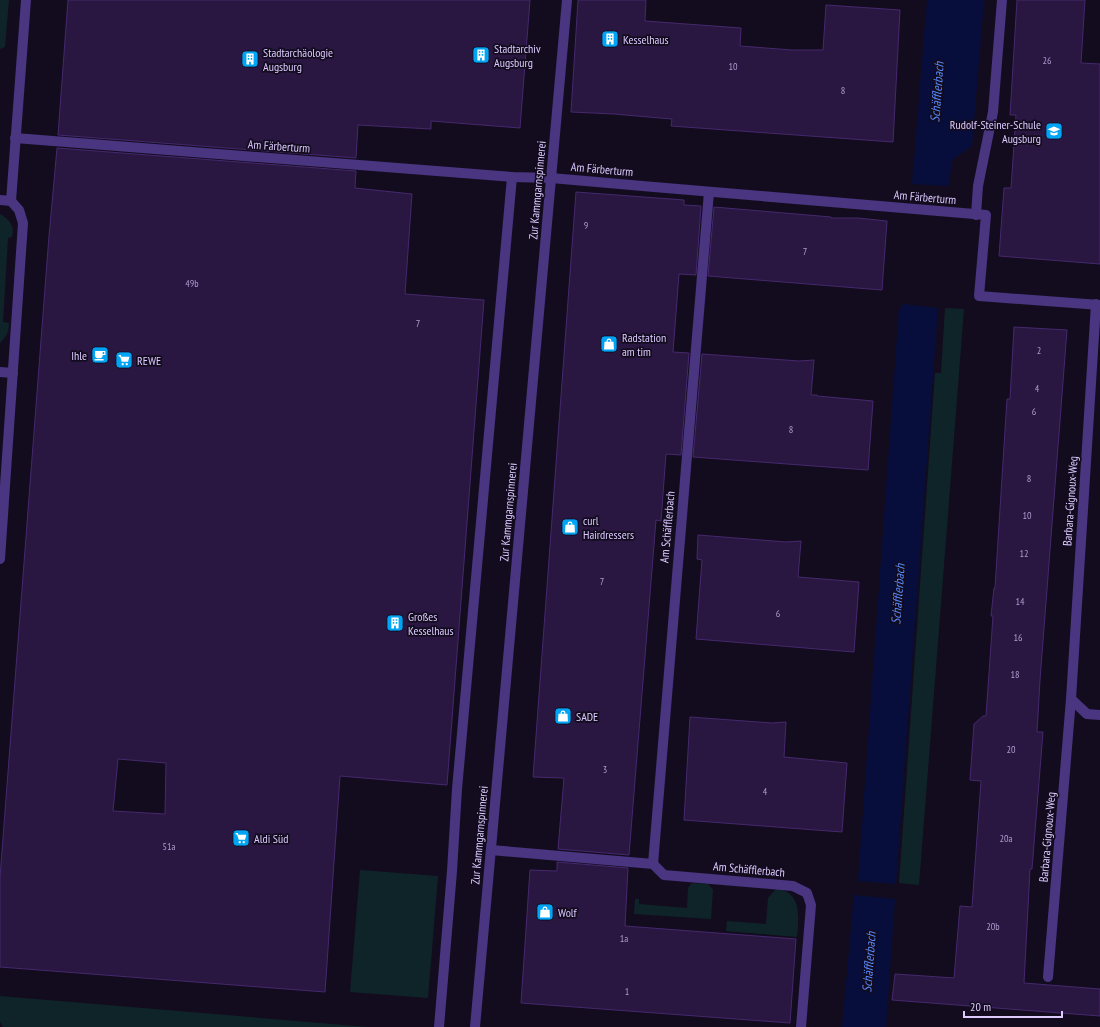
<svg xmlns="http://www.w3.org/2000/svg" width="1100" height="1027" font-family="'PT Sans Narrow',sans-serif">
<style>
.green{fill:#0f2429}
.water{fill:#070e3c}
.building{fill:#291741;stroke:#46286d;fill-rule:evenodd}
.lines{fill:none;stroke-linecap:round;stroke-linejoin:round}
.lane{stroke:#493580;stroke-width:10}
.street{stroke:#493580;stroke-width:10}
.labels{text-anchor:middle;dominant-baseline:central;stroke-width:3.5;stroke-linejoin:round;paint-order:stroke}
.number-label{font-size:10px;fill:#af9dd0}
.poi-label{font-size:12px;fill:#dccaff;stroke:#130c1f;text-anchor:start}
.street-label{font-size:12px;fill:#dccaff;stroke:#130c1f}
.water-label{font-size:13px;font-style:italic;fill:#588bff;stroke:#130c1f}
</style>
<rect width="100%" height="100%" fill="#130c1f"/>
<!-- green -->
<g class="green">
<polygon points="0,0 9,0 5,47 0,49"/>
<path d="M0 214C10 220 15 226 12 237L8 238 3 322 9 323C9 332 6 337 0 343Z"/>
<polygon points="945,308 964,309 919,885 899,883 935,373 941,373"/>
<polygon points="360,870 438,876 428,998 350,992"/>
<polygon points="692,883 708,884 713,890 711,919 634,914 635,899 639,899 639,904 687,908 688,888"/>
<path d="M776 889C802 891 799 918 797 937L726 931 727 921 766 924 768 898Z"/>
<polygon points="0,996 368,1027 3,1027 0,1022"/>
</g>
<!-- water -->
<g class="water">
<polygon points="927,0 984,0 972,146 952,160 949,186 912,184"/>
<polygon points="902,304 938,308 896,884 858,881 899,308 901,308"/>
<polygon points="854,895 895,899 886,1027 842,1027"/>
</g>
<!-- building -->
<g class="building">
<polygon points="68,0 530,0 520,128 431,121 431,129 358,125 356,158 58,135"/>
<polygon points="578,0 646,0 645,21 741,28 740,46 792,50 823,50 826,5 900,10 893,142 671,126 672,119 614,114 571,112"/>
<polygon points="1017,0 1085,0 1081,63 1100,64 1100,264 999,256 1004,188 1011,188 1016,115 1010,115"/>
<path d="M57 148 356 171 355 188 412 194 405 294 484 300 447 785 340 776 325 992 0 967V877L49 236ZM118 759 166 763 165 814 113 811Z"/>
<polygon points="576,192 684,200 684,205 701,206 696,275 679,274 673,352 689,353 681,455 666,454 661,521 656,520 629,855 558,849 564,778 533,777"/>
<polygon points="714,207 831,217 831,218 858,218 887,221 882,290 708,276"/>
<polygon points="1014,327 1067,330 1040,680 1037,732 1043,732 1032,869 1030,869 1024,983 1100,989 1100,1016 892,1000 895,974 954,978 960,906 972,907 981,781 970,780 974,724 983,716 986,716 993,616 991,616 994,588 995,588 1007,399 1010,399"/>
<polygon points="702,354 799,361 814,360 811,395 817,395 817,396 873,401 868,470 693,457"/>
<polygon points="698,535 786,542 801,541 798,577 859,582 854,652 696,639 702,560 697,559"/>
<polygon points="690,717 772,723 786,722 784,757 847,763 842,832 684,820"/>
<polygon points="557,862 628,868 625,926 796,939 790,1023 521,1003 530,870 557,871"/>
</g>
<g class="lines">
<!-- lane -->
<polyline class="lane" points="976,215 978,186 993,112 1002,0"/>
<!-- street -->
<g class="street">
<polyline points="15,138 512,177 551,178 654,187 986,215 979,296 1100,305"/>
<polyline points="0,200 11,201 26,0"/>
<polyline points="1096,304 1071,699 1087,714 1100,715"/>
<polyline points="0,372 13,373"/>
<polyline points="0,559 23,223 19,210 11,201"/>
<polyline points="491,850 653,864 664,875 793,886 807,893 811,905 801,1027"/>
<polyline points="653,864 709,192"/>
<polyline points="1048,977 1071,699"/>
<polyline points="439,1027 452,871 457,789 512,177"/>
<polyline points="475,1027 567,0"/>
</g>
</g>
<!-- icons -->
<defs>
<g id="building-square" transform="scale(0.9)"><rect x="-9" y="-9" width="18" height="18" rx="4" fill="#00a4f5" stroke="#130c1f"/><path d="M-4-6H4V6H1V3H-1V6H-4ZM-2.5-4.3h1.7v1.8h-1.7ZM.8-4.3h1.7v1.8H.8ZM-2.5-1h1.7V.8h-1.7ZM.8-1h1.7V.8H.8Z" fill="#fff"/></g>
<g id="school-square" transform="scale(0.9)"><rect x="-9" y="-9" width="18" height="18" rx="4" fill="#00a4f5" stroke="#130c1f"/><path d="M0-5L7-2L0 1L-7-2ZM-4 1L0 2.5L4 1V4Q0 6-4 4Z" fill="#fff"/></g>
<g id="shop-square" transform="scale(0.9)"><rect x="-9" y="-9" width="18" height="18" rx="4" fill="#00a4f5" stroke="#130c1f"/><path d="M-5-2.5h2.3a2.7 3.5 0 0 1 5.4 0H5L5.5 6h-11ZM-1.5-2.5h3a1.5 2.3 0 0 0-3 0Z" fill="#fff"/></g>
<g id="cafe-square" transform="scale(0.9)"><rect x="-9" y="-9" width="18" height="18" rx="4" fill="#00a4f5" stroke="#130c1f"/><path d="M-5.5-4.5H6V0H3Q3 3.5 0 3.5H-2.5Q-5.5 3.5-5.5 0ZM3-3.2v2h1.7v-2ZM-6 4.5H4V6H-6Z" fill="#fff"/></g>
<g id="supermarket-square" transform="scale(0.9)"><rect x="-9" y="-9" width="18" height="18" rx="4" fill="#00a4f5" stroke="#130c1f"/><path d="M-6-5.5h2.5l.6 2H6L4.5 2H-2.5L-4.4-4H-6ZM-1.5 3.2a1.3 1.3 0 1 0 .1 0ZM3 3.2a1.3 1.3 0 1 0 .1 0Z" fill="#fff"/></g>
</defs>
<g fill-rule="evenodd">
<use href="#building-square" x="610" y="39"/>
<use href="#building-square" x="481" y="55"/>
<use href="#building-square" x="250" y="59"/>
<use href="#school-square" x="1054" y="131"/>
<use href="#shop-square" x="609" y="344"/>
<use href="#cafe-square" x="100" y="355"/>
<use href="#supermarket-square" x="124" y="360"/>
<use href="#shop-square" x="570" y="527"/>
<use href="#building-square" x="395" y="623"/>
<use href="#shop-square" x="563" y="716"/>
<use href="#supermarket-square" x="241" y="838"/>
<use href="#shop-square" x="545" y="912"/>
</g>
<g class="labels">
<!-- number labels -->
<g class="number-label">
<text x="1047" y="60">26</text>
<text x="733" y="66">10</text>
<text x="843" y="90">8</text>
<text x="586" y="225">9</text>
<text x="805" y="251">7</text>
<text x="192" y="283">49b</text>
<text x="418" y="323">7</text>
<text x="1039" y="350">2</text>
<text x="1037" y="388">4</text>
<text x="1034" y="411">6</text>
<text x="791" y="429">8</text>
<text x="1029" y="478">8</text>
<text x="1027" y="515">10</text>
<text x="1024" y="553">12</text>
<text x="602" y="581">7</text>
<text x="1020" y="601">14</text>
<text x="778" y="613">6</text>
<text x="1018" y="637">16</text>
<text x="1015" y="674">18</text>
<text x="1011" y="749">20</text>
<text x="605" y="769">3</text>
<text x="765" y="791">4</text>
<text x="1006" y="838">20a</text>
<text x="169" y="846">51a</text>
<text x="993" y="926">20b</text>
<text x="624" y="938">1a</text>
<text x="627" y="991">1</text>
</g>
<!-- poi labels -->
<g class="poi-label">
<text x="623" y="39">Kesselhaus</text>
<text x="494" y="48">Stadtarchiv<tspan x="494" dy="14">Augsburg</tspan></text>
<text x="263" y="52">Stadtarchäologie<tspan x="263" dy="14">Augsburg</tspan></text>
<text x="1041" y="124" text-anchor="end">Rudolf-Steiner-Schule<tspan x="1041" dy="14">Augsburg</tspan></text>
<text x="622" y="337">Radstation<tspan x="622" dy="14">am tim</tspan></text>
<text x="87" y="355" text-anchor="end">Ihle</text>
<text x="137" y="360">REWE</text>
<text x="583" y="520">curl<tspan x="583" dy="14">Hairdressers</tspan></text>
<text x="408" y="616">Großes<tspan x="408" dy="14">Kesselhaus</tspan></text>
<text x="576" y="716">SADE</text>
<text x="254" y="838">Aldi Süd</text>
<text x="558" y="912">Wolf</text>
</g>
<!-- street labels -->
<g class="street-label">
<text transform="translate(279 146) rotate(4)">Am Färberturm</text>
<text transform="translate(602 169) rotate(5)">Am Färberturm</text>
<text transform="translate(537 190) rotate(-85)">Zur Kammgarnspinnerei</text>
<text transform="translate(925 197) rotate(5)">Am Färberturm</text>
<text transform="translate(1070 501) rotate(-86)">Barbara-Gignoux-Weg</text>
<text transform="translate(508 512) rotate(-85)">Zur Kammgarnspinnerei</text>
<text transform="translate(667 527) rotate(-85)">Am Schäfflerbach</text>
<text transform="translate(479 835) rotate(-85)">Zur Kammgarnspinnerei</text>
<text transform="translate(1047 837) rotate(-85)">Barbara-Gignoux-Weg</text>
<text transform="translate(749 869) rotate(5)">Am Schäfflerbach</text>
</g>
<!-- water labels -->
<g class="water-label">
<text transform="translate(937 92) rotate(-86)">Schäfflerbach</text>
<text transform="translate(898 594) rotate(-86)">Schäfflerbach</text>
<text transform="translate(869 962) rotate(-86)">Schäfflerbach</text>
</g>
</g>
<!-- scale -->
<path d="M964 1011v6h98v-6" fill="none" stroke="#dccaff" stroke-width="2"/>
<text x="970" y="1011" font-size="12" fill="#dccaff" stroke="#130c1f" stroke-width="3" paint-order="stroke">20 m</text>
</svg>
